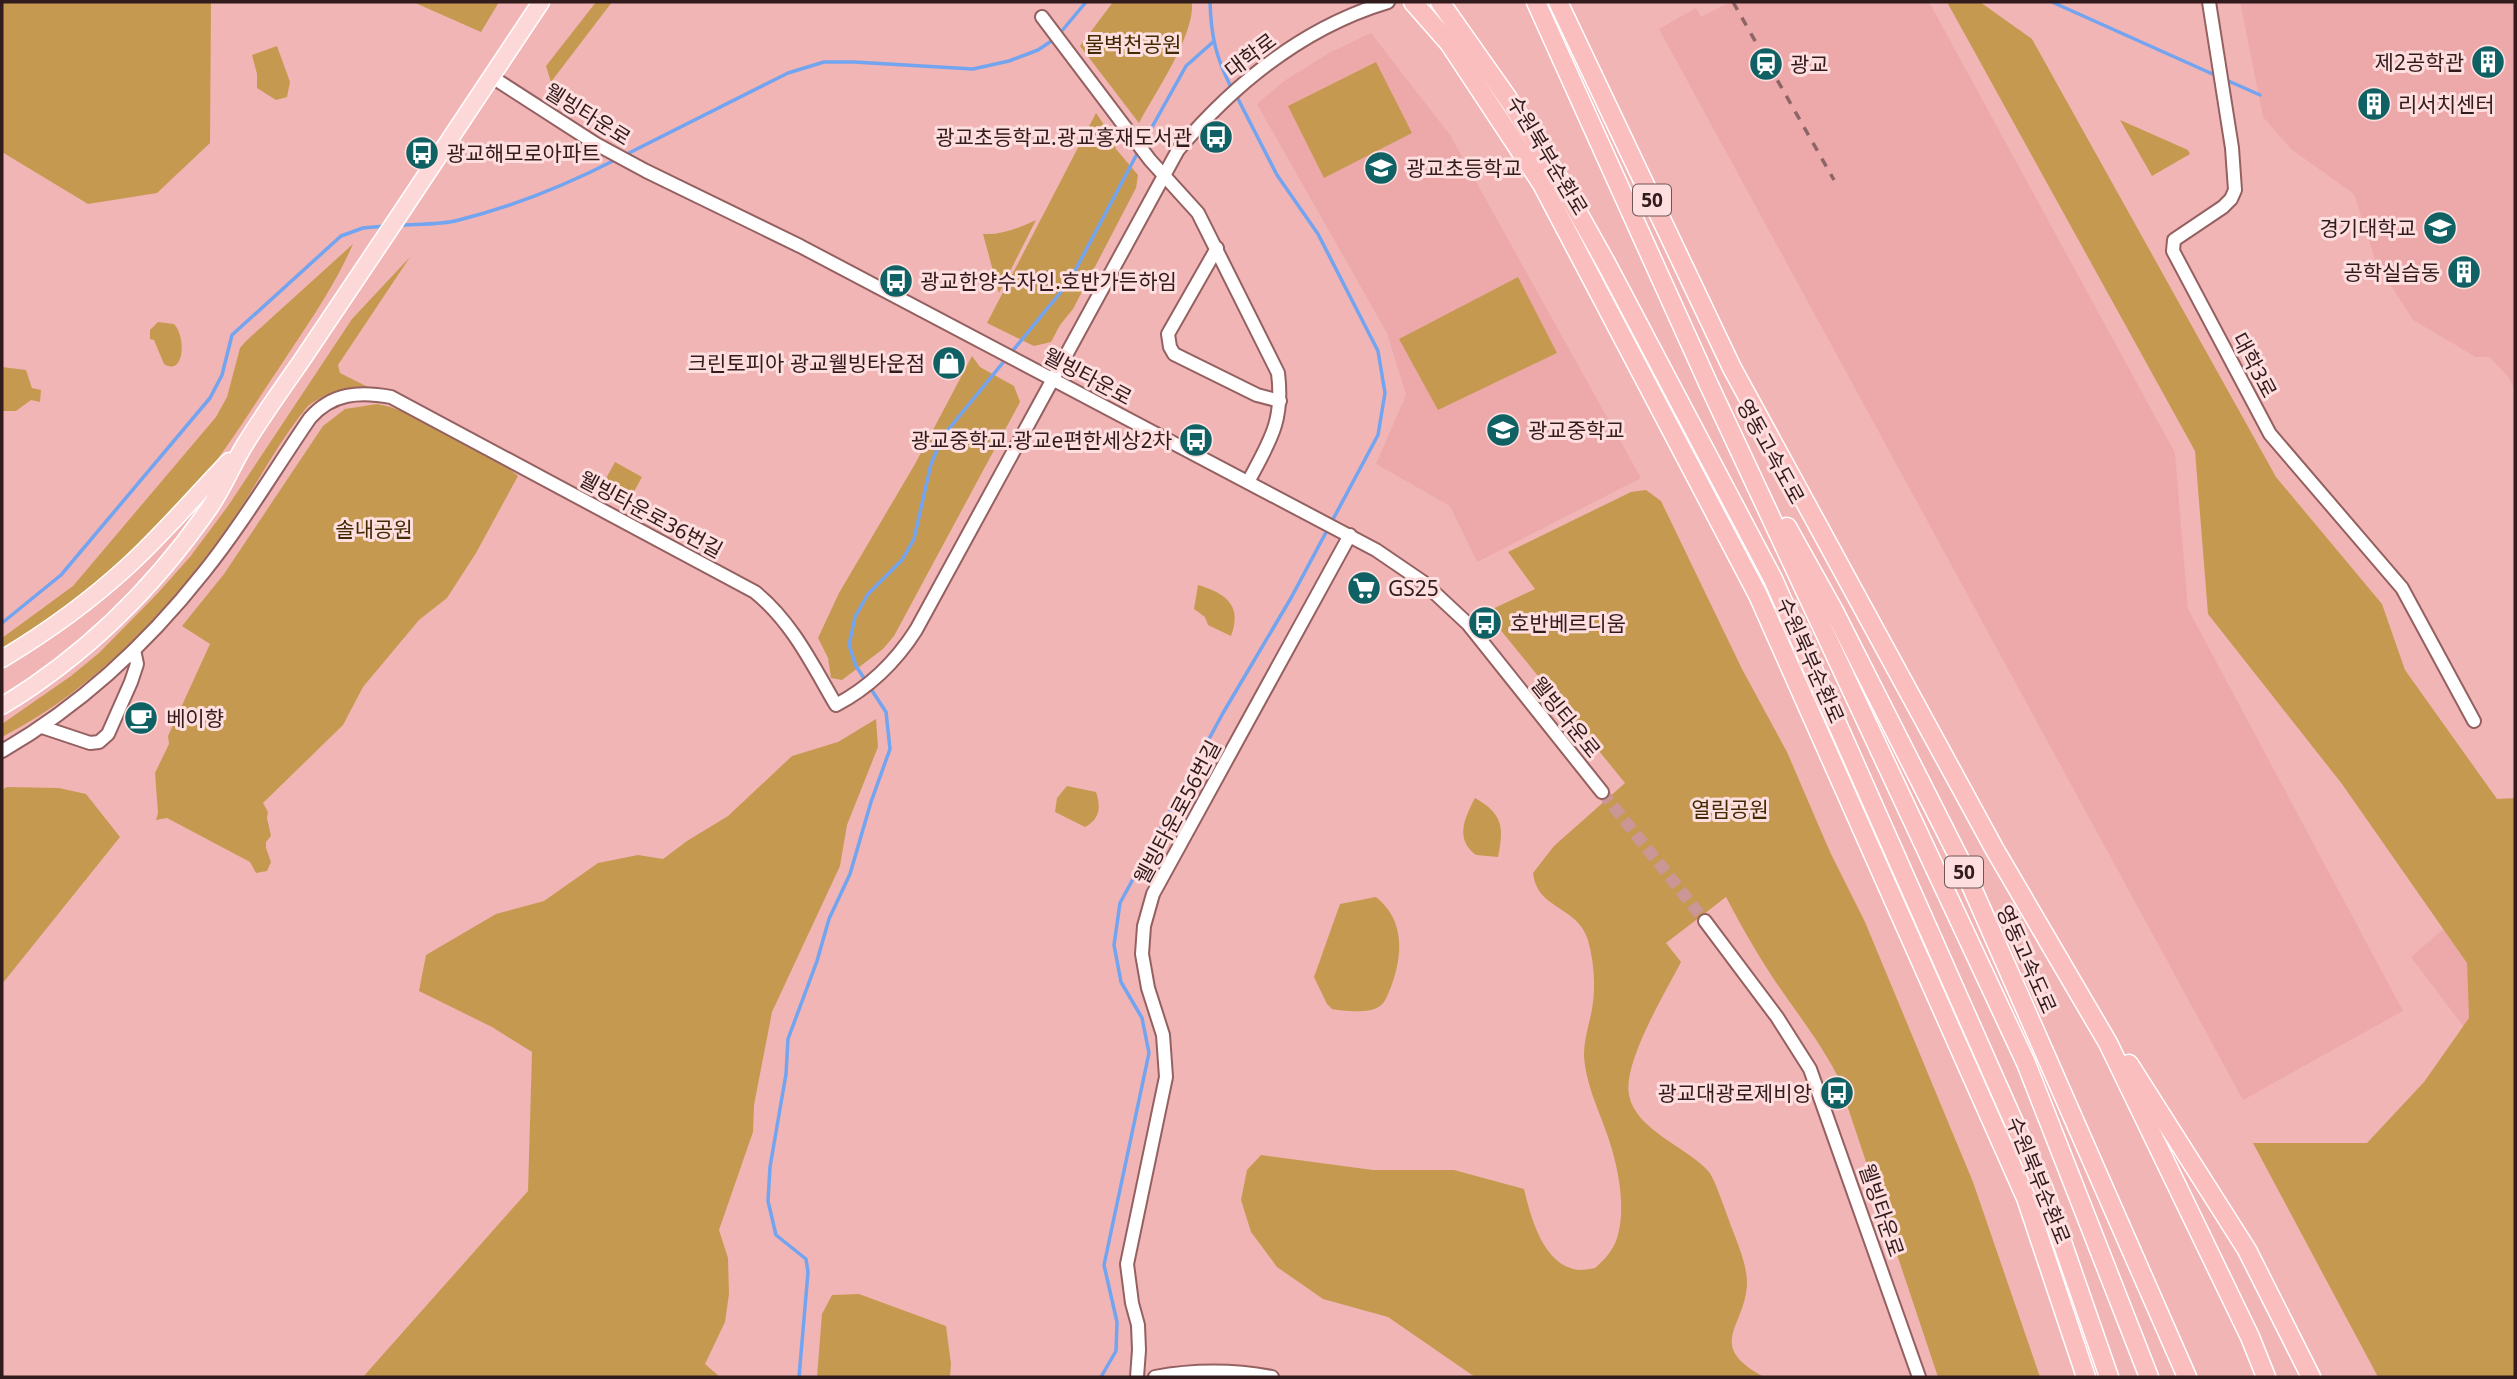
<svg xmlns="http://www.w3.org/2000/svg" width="2517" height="1379" font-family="'Noto Sans','Noto Sans KR',sans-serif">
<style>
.built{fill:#eda9a9}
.green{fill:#c59a50}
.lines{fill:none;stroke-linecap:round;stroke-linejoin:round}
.stream{stroke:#72a4f0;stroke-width:3.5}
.minor-tunnel{stroke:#cb9696;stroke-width:12;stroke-dasharray:12 6;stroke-linecap:butt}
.minor-casing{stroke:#956060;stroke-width:16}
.major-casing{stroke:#fff;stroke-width:19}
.highway-casing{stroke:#fff;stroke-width:21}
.minor{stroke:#fff;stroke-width:12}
.major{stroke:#fdd8d8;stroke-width:16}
.highway{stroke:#fbbebe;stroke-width:18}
.rail{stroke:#8e6566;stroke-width:3.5;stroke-dasharray:9 9;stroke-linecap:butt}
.labels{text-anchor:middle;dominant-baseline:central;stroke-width:6;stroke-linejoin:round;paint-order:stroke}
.shield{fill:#fedede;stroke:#6f5656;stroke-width:2}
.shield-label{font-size:19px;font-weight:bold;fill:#321b1c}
.park-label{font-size:21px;fill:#402b02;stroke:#fedede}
.street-label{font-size:21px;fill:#321b1c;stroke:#fedede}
.poi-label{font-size:21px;fill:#321b1c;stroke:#fedede;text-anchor:start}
</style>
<rect width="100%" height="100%" fill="#f1b5b5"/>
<!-- built -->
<g class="built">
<polygon points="1730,2 1929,2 2175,453 2188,609 2403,1011 2243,1100 1659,29 1696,8 1701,17"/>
<polygon points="2240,2 2515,2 2515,390 2509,378 2490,357 2476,357 2413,320 2376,262 2354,194 2291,149 2263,117"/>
<polygon points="1371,33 1450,135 1641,478 1477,562 1450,506 1376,464 1406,395 1387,333 1257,104 1284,81 1329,53"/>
<polygon points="2515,867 2515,1095 2411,957"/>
</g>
<!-- green -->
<g class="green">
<polygon points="2,2 211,2 210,143 157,193 88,204 2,152"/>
<polygon points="413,2 499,2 481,32"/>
<polygon points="596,2 612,2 551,82 546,66"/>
<path d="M1113 2H1192C1195 35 1155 93 1139 123L1080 46Z"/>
<polygon points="1947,2 1980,2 2032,39 2276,477 2382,604 2405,670 2497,799 2515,798 2515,1377 2378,1377 2253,1143 2367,1143 2424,1082 2469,1018 2467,963 2342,784 2208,614 2195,451"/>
<polygon points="277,46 290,82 287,97 276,100 257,88 257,74 252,55"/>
<polygon points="1376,62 1412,133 1324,178 1288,106"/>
<polygon points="1096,113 1109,132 1116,149 1138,175 1136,188 1073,309 1060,325 1051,342 1034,346 987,323"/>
<polygon points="2120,120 2188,150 2190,154 2152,176"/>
<path d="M1036 220 999 293 983 234C1002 235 1019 228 1036 220Z"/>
<path d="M353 244C334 288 305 328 279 368 252 408 227 449 197 486 142 552 74 605 2 650V638L73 586 216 417 227 397 240 348 246 341Z"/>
<path d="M410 257 338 365 340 373 370 388C346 388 328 391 308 406 281 438 261 477 238 512 178 602 99 687 2 737V724L71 676 99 653 157 594 190 557 228 506 352 319Z"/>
<polygon points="1518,277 1557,353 1438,410 1399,339"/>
<path d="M158 322 174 324C186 336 185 377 164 364L154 340 150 339V330Z"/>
<polygon points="972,356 980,367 1014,386 1020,402 894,636 883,649 842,680 831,678 828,658 818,638 839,593 915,464"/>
<polygon points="2,367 26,370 32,388 41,390 40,402 31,400 16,411 2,411"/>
<path d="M377 404C411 409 491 452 518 476L476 553 447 598 419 620 363 687 343 725 263 803 268 812 267 818 271 836 266 842V848L271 862 267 871 256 873 250 862 167 818 156 820 158 813 155 773 169 744 168 736 210 644 182 626 224 574 323 426 345 409Z"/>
<polygon points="615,462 642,477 626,506 599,491"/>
<path d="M1646 490 1661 501 1742 669 1787 752 1830 852 1865 922 1973 1182 2040 1377H1938L1837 1075C1823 1048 1806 1025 1789 1001 1765 968 1745 933 1726 897L1666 943 1681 962C1665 993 1623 1062 1629 1095 1635 1130 1689 1148 1709 1172 1716 1181 1729 1222 1735 1236 1740 1250 1747 1267 1747 1283 1746 1327 1704 1345 1764 1377H1475L1388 1317 1323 1299 1277 1267 1251 1232 1241 1200 1247 1170 1261 1155 1373 1170H1454L1524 1189C1531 1218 1543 1265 1578 1270 1583 1270 1590 1269 1595 1268 1604 1260 1613 1251 1617 1238 1626 1210 1619 1171 1610 1143 1601 1114 1586 1087 1584 1056 1584 1039 1589 1025 1592 1009 1596 986 1594 962 1588 940 1577 905 1537 910 1533 873L1554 846 1625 783 1486 612 1535 589 1508 552 1631 492Z"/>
<path d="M1198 585C1225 593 1243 605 1231 636L1208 625 1205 617 1194 609Z"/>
<polygon points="876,719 878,747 847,825 840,866 772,1012 754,1105 753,1132 719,1230 728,1258 729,1294 725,1322 705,1364 720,1377 363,1377 528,1191 532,1052 492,1027 419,991 426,955 496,914 544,901 598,863 638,855 663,859 687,841 728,816 792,756 838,742"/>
<path d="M1067 786 1096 792C1101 807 1100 819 1085 827L1055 812 1057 798Z"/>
<polygon points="7,787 59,788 86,794 120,837 2,984 2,790"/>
<path d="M1475 798C1503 814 1504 827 1498 857L1476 855C1454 839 1465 817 1475 798Z"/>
<path d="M1376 897C1405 920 1403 955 1391 987 1388 993 1386 1002 1380 1006 1370 1014 1343 1011 1332 1009L1327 1004 1314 977 1340 904Z"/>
<polygon points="859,1294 946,1326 951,1364 950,1377 817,1377 822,1314 832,1295"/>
</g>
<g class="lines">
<!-- stream -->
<g class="stream">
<path d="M1210 2C1211 36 1216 58 1232 89"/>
<polyline points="2052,2 2217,76"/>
<polyline points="2224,79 2260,95"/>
<polyline points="1142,145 1186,66 1213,42"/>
<polyline points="625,155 788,73 824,62 854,62 973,69 1009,61 1038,50 1056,38 1086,2"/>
<path d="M400 225C419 224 441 225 459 220 511 207 568 184 615 160"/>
<polyline points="2,623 61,575 210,398 222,375 232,335 341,236 363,228 386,226"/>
<polyline points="799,1377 808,1272 806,1259 776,1235 768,1201 770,1167 786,1074 788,1039 817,961 829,919 850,874 871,802 890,749 886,712 856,666 849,645 855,617 868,594 902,560 914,539 931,464 943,436 1069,282 1138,152"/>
<polyline points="1101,1377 1116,1351 1117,1322 1104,1265 1149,1053 1142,1018 1121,982 1114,945 1120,903 1223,713 1291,598 1378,435 1385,393 1378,351 1318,234 1277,175 1236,95"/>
</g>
<!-- minor-tunnel -->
<polyline class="minor-tunnel" points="1602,792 1705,921"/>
<!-- minor casing -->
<g class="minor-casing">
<g id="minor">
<polyline points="2209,2 2232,148 2235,190 2231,199 2223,207 2174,240 2173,251 2270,434 2402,588 2474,721"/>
<path d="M1042 17 1150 160 1198 213 1278 373C1284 421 1270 441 1248 482"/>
<polyline points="492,77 596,144 646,171 800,246 1376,550 1423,582 1468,624 1602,792"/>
<polyline points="1217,248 1168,334 1170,347 1174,354 1257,395 1280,401"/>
<polyline points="42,727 90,743 99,742 108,734 131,682 137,664 134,650"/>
<path d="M2 751C80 706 148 643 204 572 242 525 275 469 310 418 332 393 359 391 391 397L755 592C792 622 812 664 836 705 870 687 895 663 916 630L1178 150C1234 84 1304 27 1388 2"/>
<polyline points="1705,921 1777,1017 1810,1069 1919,1377"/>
<polyline points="1137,1377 1139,1350 1138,1325 1132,1303 1127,1264 1166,1077 1163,1035 1148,988 1142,954 1144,926 1153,894 1350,535"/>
<path d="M1155 1377C1193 1370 1234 1370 1272 1377"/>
</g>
</g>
<!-- major casing -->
<g class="major-casing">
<g id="major">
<path d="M2 659C47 632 89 602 128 566 164 533 195 496 229 461"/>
<path d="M2 706C86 655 154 588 210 507 223 488 232 466 244 446 261 418 281 390 300 363 381 243 461 123 541 2"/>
</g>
</g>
<!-- highway casing -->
<g class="highway-casing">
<g id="highway">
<polyline points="1413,2 1449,43 1542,184 1758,595 2026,1198 2086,1377"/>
<polyline points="1440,2 1509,100 1559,179 1606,263 1773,579 2044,1190 2109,1377"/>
<polyline points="1536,2 1708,383 2026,1063 2149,1377"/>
<polyline points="1558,2 1732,368 1995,850 2108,1043 2250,1337 2266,1377"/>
<polyline points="1787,527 1834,611 1959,858 2187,1377"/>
<polyline points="2129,1064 2247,1250 2311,1377"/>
</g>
</g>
<!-- minor -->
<use href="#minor" class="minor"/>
<!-- major -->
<use href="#major" class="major"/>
<!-- highway -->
<use href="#highway" class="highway"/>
<!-- rail -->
<polyline class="rail" points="1733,2 1834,180"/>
</g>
<!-- icons -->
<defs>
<g id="building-disc" transform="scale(1.75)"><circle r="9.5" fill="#106164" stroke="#fedede"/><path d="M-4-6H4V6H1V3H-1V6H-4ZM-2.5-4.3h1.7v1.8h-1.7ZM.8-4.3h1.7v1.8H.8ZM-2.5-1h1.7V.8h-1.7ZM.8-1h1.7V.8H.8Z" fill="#fff"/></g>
<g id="station-disc" transform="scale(1.75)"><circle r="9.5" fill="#106164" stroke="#fedede"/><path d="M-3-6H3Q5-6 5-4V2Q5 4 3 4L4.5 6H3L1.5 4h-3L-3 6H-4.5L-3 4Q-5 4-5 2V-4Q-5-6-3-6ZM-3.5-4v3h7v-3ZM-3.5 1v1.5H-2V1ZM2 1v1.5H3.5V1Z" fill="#fff"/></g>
<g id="bus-disc" transform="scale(1.75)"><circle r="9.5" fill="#106164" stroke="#fedede"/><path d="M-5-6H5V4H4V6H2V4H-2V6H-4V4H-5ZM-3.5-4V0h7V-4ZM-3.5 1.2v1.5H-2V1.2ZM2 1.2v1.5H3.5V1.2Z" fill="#fff"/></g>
<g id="school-disc" transform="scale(1.75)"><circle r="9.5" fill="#106164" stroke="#fedede"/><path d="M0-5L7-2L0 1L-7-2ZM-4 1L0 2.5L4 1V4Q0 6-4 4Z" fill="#fff"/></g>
<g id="university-disc" transform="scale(1.75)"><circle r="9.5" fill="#106164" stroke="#fedede"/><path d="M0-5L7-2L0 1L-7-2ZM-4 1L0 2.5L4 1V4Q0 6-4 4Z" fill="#fff"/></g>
<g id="shop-disc" transform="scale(1.75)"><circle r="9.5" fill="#106164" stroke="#fedede"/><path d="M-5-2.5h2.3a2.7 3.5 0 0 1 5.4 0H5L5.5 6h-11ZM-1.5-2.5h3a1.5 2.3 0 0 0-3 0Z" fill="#fff"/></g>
<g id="supermarket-disc" transform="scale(1.75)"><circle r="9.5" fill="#106164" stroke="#fedede"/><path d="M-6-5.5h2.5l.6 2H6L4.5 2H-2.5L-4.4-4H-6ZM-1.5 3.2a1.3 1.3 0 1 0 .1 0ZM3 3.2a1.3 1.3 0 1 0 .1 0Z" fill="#fff"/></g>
<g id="cafe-disc" transform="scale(1.75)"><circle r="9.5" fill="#106164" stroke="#fedede"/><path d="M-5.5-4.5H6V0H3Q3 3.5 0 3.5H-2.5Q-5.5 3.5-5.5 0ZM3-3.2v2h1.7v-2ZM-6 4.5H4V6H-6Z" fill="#fff"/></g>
</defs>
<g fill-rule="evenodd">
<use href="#building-disc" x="2488" y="62"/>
<use href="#station-disc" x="1766" y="64"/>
<use href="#building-disc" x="2374" y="104"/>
<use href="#bus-disc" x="1216" y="137"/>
<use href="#bus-disc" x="422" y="153"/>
<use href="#school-disc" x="1381" y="168"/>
<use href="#university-disc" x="2440" y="228"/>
<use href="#building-disc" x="2464" y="272"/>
<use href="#bus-disc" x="896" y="281"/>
<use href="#shop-disc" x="949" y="363"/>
<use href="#school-disc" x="1503" y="430"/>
<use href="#bus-disc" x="1196" y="440"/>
<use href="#supermarket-disc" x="1364" y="588"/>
<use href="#bus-disc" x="1485" y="623"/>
<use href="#cafe-disc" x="141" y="718"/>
<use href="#bus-disc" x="1837" y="1093"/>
</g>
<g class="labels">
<!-- shield labels -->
<g class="shield">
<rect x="1633" y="184.5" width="38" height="31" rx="5"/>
<rect x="1945" y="856.5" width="38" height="31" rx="5"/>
</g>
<g class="shield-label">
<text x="1652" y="200">50</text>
<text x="1964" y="872">50</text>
</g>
<!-- park labels -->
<g class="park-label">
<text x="1133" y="44">물벽천공원</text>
<text x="374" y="529">솔내공원</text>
<text x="1730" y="809">열림공원</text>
</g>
<!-- street labels -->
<g class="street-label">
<text transform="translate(1250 55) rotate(-37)">대학로</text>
<text transform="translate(588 114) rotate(32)">웰빙타운로</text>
<text transform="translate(1548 155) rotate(59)">수원북부순환로</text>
<text transform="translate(2255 365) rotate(62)">대학3로</text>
<text transform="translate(1088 376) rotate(28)">웰빙타운로</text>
<text transform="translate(1771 451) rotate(61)">영동고속도로</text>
<text transform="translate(651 514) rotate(28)">웰빙타운로36번길</text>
<text transform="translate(1811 660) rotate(66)">수원북부순환로</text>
<text transform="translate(1566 717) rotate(51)">웰빙타운로</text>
<text transform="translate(1177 812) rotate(-62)">웰빙타운로56번길</text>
<text transform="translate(2027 959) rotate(66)">영동고속도로</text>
<text transform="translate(2039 1180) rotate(68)">수원북부순환로</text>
<text transform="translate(1882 1210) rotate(71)">웰빙타운로</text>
</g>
<!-- poi labels -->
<g class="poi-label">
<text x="2464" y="62" text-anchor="end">제2공학관</text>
<text x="1790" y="64">광교</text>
<text x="2398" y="104">리서치센터</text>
<text x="1192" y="137" text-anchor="end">광교초등학교.광교홍재도서관</text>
<text x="446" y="153">광교해모로아파트</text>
<text x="1406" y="168">광교초등학교</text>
<text x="2416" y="228" text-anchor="end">경기대학교</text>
<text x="2440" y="272" text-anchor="end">공학실습동</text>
<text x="920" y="281">광교한양수자인.호반가든하임</text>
<text x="925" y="363" text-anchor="end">크린토피아 광교웰빙타운점</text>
<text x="1528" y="430">광교중학교</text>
<text x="1172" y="440" text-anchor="end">광교중학교.광교e편한세상2차</text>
<text x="1388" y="588">GS25</text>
<text x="1510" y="623">호반베르디움</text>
<text x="166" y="718">베이향</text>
<text x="1812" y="1093" text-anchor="end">광교대광로제비앙</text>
</g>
</g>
<!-- border -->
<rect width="2517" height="1379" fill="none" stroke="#321b1c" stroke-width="7"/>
</svg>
